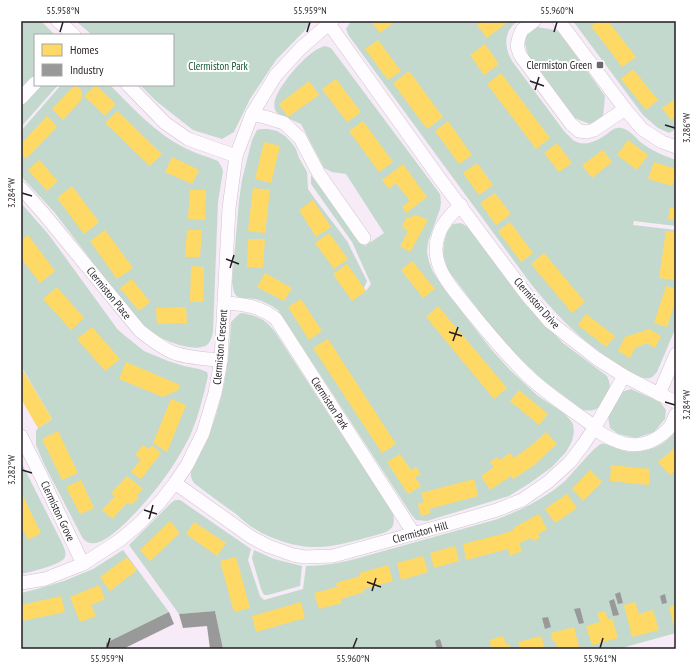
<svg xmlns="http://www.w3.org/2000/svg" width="697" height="670" font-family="'PT Sans Narrow',sans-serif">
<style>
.green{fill:#c3d9ce}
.homes{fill:#ffd966}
.industry{fill:#999}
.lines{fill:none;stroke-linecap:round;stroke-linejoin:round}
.minor-casing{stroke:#cec6ce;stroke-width:14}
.minor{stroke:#fefcfe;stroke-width:13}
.ticks{fill:none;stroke:#241d24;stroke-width:1.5}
.poi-dot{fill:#6e656e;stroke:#fff;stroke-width:1.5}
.labels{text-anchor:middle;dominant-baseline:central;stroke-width:4;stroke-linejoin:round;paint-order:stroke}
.poi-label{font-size:11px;fill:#241d24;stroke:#fff;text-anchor:end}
.park-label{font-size:11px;fill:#135435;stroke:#fff}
.street-label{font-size:11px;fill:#241d24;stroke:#fff}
.neatline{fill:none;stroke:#241d24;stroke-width:1.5}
.ticks-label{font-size:10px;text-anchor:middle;fill:#241d24}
</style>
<rect width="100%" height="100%" fill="#f6ebf6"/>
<!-- green -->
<g class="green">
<polygon points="21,21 41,21 55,35 35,35 35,75 21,90"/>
<polygon points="76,21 310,21 310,25 276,60 250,99 234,132 222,139 193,130 156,101 140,85 173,85 173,35 92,35"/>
<path d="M351 21H518C503 31 504 47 512 61L564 131C567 134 570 137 573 140 584 148 597 141 607 134 611 131 615 127 621 128 630 129 636 139 643 144 653 151 664 156 676 160V226L634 221 633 225 676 230V327L657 372C655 374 653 377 650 378 642 380 629 371 622 367 610 359 598 351 587 342 566 325 548 305 531 284L349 36 346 29Z"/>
<polygon points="573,21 676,21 676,129 669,133 658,128 643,115"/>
<polygon points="537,27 555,30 560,33 605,96 603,117 590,124 582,121 575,118 528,55 525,44 526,36"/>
<path d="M325 46 331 48 440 194 441 202 440 209 428 242 427 252 429 262 433 272 445 290 491 349 509 369 538 396 564 413 571 421 573 424 574 432 572 441 566 452 552 467 530 483 509 496 427 521 416 520 411 514 278 310C271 305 263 301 255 299 249 298 243 299 238 297 233 294 233 287 232 282L239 201 242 180 252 140 257 130 262 129H268L277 131 285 136 291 142 296 149 299 158 307 172 308 189 315 199 347 241 367 281 364 288 366 291 371 284 352 242 311 184V175L365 246 384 233 346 174 332 172 324 168 301 124 278 114 275 110C274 106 274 101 276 97 282 82 309 49 325 46Z"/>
<polygon points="41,85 58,85 21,127 21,107"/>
<path d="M61 85H110C133 108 154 132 183 147 194 153 206 156 218 161L221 166 223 171 218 202 213 332C212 336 211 341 208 344 197 354 165 341 154 334 149 331 144 327 139 323L55 213 21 176V131Z"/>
<path d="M21 203 49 235 118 330 144 351 168 361 184 366 199 369 207 372 208 376C203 397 198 419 189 438 182 451 174 465 165 477 155 492 113 542 95 543 89 544 85 541 82 537L44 464 36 445V431L38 428 52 419 21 366Z"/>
<path d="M461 223 468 227 526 305 563 343 607 376C612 387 610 390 604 400 598 409 595 412 583 410L545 382 513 352 482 315 448 270 443 255 444 243 447 232 453 224Z"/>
<path d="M242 313C258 316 265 319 275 332L393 513C397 531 387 532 373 536 353 541 333 548 313 547 295 547 271 539 255 529 248 525 242 519 236 514 222 504 208 494 194 483 192 480 190 476 191 472 193 463 202 451 206 442 223 403 229 364 231 322L239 314Z"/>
<polygon points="631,389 660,402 666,410 665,419 654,432 636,438 618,434 610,428 608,417 621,392"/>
<path d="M676 431V633L618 649H223L215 611 179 614 129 545 171 503 175 500H180L251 549 248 560 260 596 264 600 303 589 306 566C323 566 339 563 355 559L498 519C521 510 546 498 565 481 571 475 596 445 601 444 607 443 616 448 621 450 641 456 664 447 676 431Z"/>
<path d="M21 462 61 541C63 546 67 551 65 557 62 565 30 572 21 574Z"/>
<polygon points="123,550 169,612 106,649 21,649 21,593 37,589 64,581 93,569"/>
<polygon points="254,550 274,559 302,566 300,586 268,595 264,595 261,589 252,558"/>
</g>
<!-- homes -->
<g class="homes">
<polygon points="371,21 396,21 380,33"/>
<polygon points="482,21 509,21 487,38 477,25"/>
<polygon points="597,21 608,21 636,57 622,67 591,26"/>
<polygon points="378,40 401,71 388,80 365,49"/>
<polygon points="485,44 499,64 484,75 470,55"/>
<polygon points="633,69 658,100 646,110 621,79"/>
<polygon points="409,71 443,117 427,129 393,83"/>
<polygon points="501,73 550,138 536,149 487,84"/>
<polygon points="336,79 361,112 347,122 322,89"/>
<polygon points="309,81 319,95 288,117 279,104"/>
<polygon points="75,85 82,91 82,99 63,120 52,109"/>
<polygon points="96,85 116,104 105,116 84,96"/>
<polygon points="676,98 676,116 671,120 662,108"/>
<polygon points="117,111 162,154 150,166 105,123"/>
<polygon points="47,116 57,127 27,158 21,157 21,144"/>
<polygon points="363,121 393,162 379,172 349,131"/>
<polygon points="448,121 472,155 459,164 435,131"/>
<polygon points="628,140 648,155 637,170 617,155"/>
<polygon points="264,142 280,146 271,183 255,179"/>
<polygon points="557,143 572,163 559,172 544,153"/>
<polygon points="603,150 612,162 592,178 582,165"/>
<polygon points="172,157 199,170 192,184 165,172"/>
<polygon points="39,160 58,181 47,191 28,170"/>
<polygon points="654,162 676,169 676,173 672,186 648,179"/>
<polygon points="477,163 493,185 479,195 463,173"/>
<polygon points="403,164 427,197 406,213 402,207 410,201 396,183 389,189 382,180"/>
<polygon points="72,186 99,222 84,234 57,198"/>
<polygon points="253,188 270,190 265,233 248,231"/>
<polygon points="190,190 206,190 205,220 188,219"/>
<polygon points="495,193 511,214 496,225 480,203"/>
<polygon points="313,200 331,227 316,237 299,210"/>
<polygon points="670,207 676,208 676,220 668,219"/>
<polygon points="417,215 428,220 410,252 400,246 408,231 402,227 406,218"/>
<polygon points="510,222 533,253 521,262 498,231"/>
<polygon points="105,230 133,268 117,279 90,241"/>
<polygon points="187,230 202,230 200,257 185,257"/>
<polygon points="666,231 676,232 676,273 675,280 659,278"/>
<polygon points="329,233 348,259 334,269 315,243"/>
<polygon points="28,235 55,271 40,283 21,258 21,240"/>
<polygon points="248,239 265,239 263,268 247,267"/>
<polygon points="544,253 585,302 572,313 531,264"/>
<polygon points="412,261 435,289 423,298 401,270"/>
<polygon points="347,264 366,291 352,301 333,274"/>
<polygon points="191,266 204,267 203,302 190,302"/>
<polygon points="265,273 292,288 284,301 257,287"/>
<polygon points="132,279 150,302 139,311 120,288"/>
<polygon points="666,286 676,289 676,300 667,327 654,323"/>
<polygon points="57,287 84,318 71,330 43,299"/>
<polygon points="301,299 322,331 309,340 288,307"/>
<polygon points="438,306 507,388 494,399 426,317"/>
<polygon points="186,307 187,323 157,324 156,308"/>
<polygon points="586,314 615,336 606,347 578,325"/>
<polygon points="92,327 120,359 105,371 77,339"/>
<polygon points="649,329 661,336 655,348 647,343 635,348 630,358 618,351 625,337"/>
<polygon points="328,339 396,444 382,453 313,348"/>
<polygon points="126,362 180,385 178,390 163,397 119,379"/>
<polygon points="21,367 52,419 38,428 21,399"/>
<polygon points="519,390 548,414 539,425 510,401"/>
<polygon points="171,399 186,405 167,452 153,443"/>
<polygon points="58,431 78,473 62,480 42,439"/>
<polygon points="546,432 557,444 534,465 524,472 513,479 511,476 490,490 481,476 494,467 490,462 497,457 500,460 510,453 514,458 533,444"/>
<polygon points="143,445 149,449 152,445 161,453 141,479 131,472 141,459 135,455"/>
<polygon points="676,447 676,470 670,475 658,462"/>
<polygon points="400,454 411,470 416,467 421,474 415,477 421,486 408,494 387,462"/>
<polygon points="611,465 650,469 649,485 610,481"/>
<polygon points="590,470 602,482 583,501 572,489"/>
<polygon points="127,476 143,489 137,495 139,498 131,505 128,502 112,519 102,510 115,496 111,493"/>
<polygon points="474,479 478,496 429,509 431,513 421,516 418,504 424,502 421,493"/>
<polygon points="81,480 94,508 80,514 66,487"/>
<polygon points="21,492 41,533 28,540 21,526"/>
<polygon points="567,494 577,508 555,523 545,509"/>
<polygon points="539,514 547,529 538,534 540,538 533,541 531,538 519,543 522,551 510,556 508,549 466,560 463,544 502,534 514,530 513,528"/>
<polygon points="170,521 180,533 150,561 140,550"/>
<polygon points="194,522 226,543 217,556 186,534"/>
<polygon points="455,546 459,561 434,568 430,553"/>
<polygon points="423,556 428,572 401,580 397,563"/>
<polygon points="127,557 137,570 110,591 100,577"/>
<polygon points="236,557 250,608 234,612 220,561"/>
<polygon points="388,565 393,581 364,589 364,592 341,599 342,603 319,609 314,593 337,587 336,583 360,576 359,573"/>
<polygon points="99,585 105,599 91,605 96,616 80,622 70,597"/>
<polygon points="61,596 65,612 22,621 21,616 21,605"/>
<polygon points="301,602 305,618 256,632 252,616"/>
<polygon points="635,602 639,614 653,610 659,630 632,637 624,605"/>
<polygon points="676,605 676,626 674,627 669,607"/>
<polygon points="605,611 608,620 612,618 618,638 592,645 586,626 600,622 597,613"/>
<polygon points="574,627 579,647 570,649 557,649 556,642 553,642 551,633"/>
<polygon points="503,636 506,645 509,644 510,649 492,649 489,640"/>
<polygon points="541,636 545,649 520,649 518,642"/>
</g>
<!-- industry -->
<g class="industry">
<polygon points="620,592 623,603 618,604 615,594"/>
<polygon points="665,594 667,603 662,604 660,596"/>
<polygon points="614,599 619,615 613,616 609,601"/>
<polygon points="580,608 584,623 579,624 574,609"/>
<polygon points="215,611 223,649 210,649 207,626 183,628 179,614"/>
<polygon points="169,612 174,624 123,649 106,649 106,643"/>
<polygon points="548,617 551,627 545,629 542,618"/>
<polygon points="440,639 443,649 437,649 435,641"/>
</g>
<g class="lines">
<!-- minor casing -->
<g class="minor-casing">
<g id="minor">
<polyline points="58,21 74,35"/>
<polyline points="327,21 440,179 526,294 550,322 596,358 624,376 659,394 676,402"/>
<polyline points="534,21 522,30 519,37 517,46 520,55 571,124 579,131 587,132 594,130 625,109"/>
<polyline points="559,21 625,109 642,129 662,142 676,147"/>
<polyline points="128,85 165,123 188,139 236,156"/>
<polyline points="21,98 35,83"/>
<polyline points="252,114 265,117 284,123 300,138 319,174 364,238"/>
<path d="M21 188 44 214 140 331C149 338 163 349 174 353 189 358 206 359 221 360"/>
<path d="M461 205C456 210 450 215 446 221 440 228 436 240 436 249 436 272 453 289 467 307 486 330 505 354 527 375 548 395 572 410 595 427"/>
<path d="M224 303C244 304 260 306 276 319L414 534"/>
<polyline points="659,394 676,354"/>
<path d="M594 429C614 442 635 452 657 438 663 434 668 431 671 425 673 422 674 417 676 414"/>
<polyline points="21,436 41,476 83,564"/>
<polyline points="175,483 251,537 268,546 293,555 305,557 333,556 463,520 497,510 522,500 548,482 570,462 583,445 595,427 624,376"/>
<polyline points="21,583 45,579 83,564 120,540 140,523 160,502 175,483 187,465 203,433 215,393 221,360 229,208 236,156 252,114 276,75 301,48 332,21"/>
</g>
</g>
<!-- minor -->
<use href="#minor" class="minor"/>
</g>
<!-- ticks -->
<path class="ticks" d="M60 32 63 22M307 32 310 22M554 32 557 22M530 81 544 86M535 90 539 77M665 125 675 128M22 193 32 196M226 259 239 264M230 268 234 255M449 332 462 336M453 341 458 327M665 402 675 405M22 470 32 473M144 510 157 514M149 519 153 505M367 582 381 587M372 591 376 578M107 648 110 638M353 648 357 638M600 648 603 638"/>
<!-- markers -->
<rect class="poi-dot" x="596" y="61" width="8" height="8" rx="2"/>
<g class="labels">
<!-- poi labels -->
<g class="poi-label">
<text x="592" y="65">Clermiston Green</text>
</g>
<!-- park labels -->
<g class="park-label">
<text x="218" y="66">Clermiston Park</text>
</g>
<!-- street labels -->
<g class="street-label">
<text transform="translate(109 293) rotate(51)">Clermiston Place</text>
<text transform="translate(537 303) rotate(49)">Clermiston Drive</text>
<text transform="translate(220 347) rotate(-85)">Clermiston Crescent</text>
<text transform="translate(330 403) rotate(57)">Clermiston Park</text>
<text transform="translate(58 511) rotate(65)">Clermiston Grove</text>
<text transform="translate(420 532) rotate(-15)">Clermiston Hill</text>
</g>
</g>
<!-- border -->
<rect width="697" height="670" fill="none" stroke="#ffffff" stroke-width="44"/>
<!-- legend -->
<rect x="34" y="34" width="140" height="52" fill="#ffffff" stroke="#a7a5a7"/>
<rect x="42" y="44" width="20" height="12" fill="#ffd966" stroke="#a7a5a7"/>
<text x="70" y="54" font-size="12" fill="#241d24">Homes</text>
<rect x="42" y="64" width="20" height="12" fill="#999999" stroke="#a7a5a7"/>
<text x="70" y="74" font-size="12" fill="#241d24">Industry</text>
<rect x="22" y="22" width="653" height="626" class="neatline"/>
<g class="ticks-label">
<text x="63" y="14">55.958°N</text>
<text x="310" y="14">55.959°N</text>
<text x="557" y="14">55.960°N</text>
<text transform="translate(686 128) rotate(-90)" y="4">3.286°W</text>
<text transform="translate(11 193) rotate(-90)" y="4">3.284°W</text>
<text transform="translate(686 405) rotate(-90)" y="4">3.284°W</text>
<text transform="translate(11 470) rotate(-90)" y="4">3.282°W</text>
<text x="107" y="662">55.959°N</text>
<text x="353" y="662">55.960°N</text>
<text x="600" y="662">55.961°N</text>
</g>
</svg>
